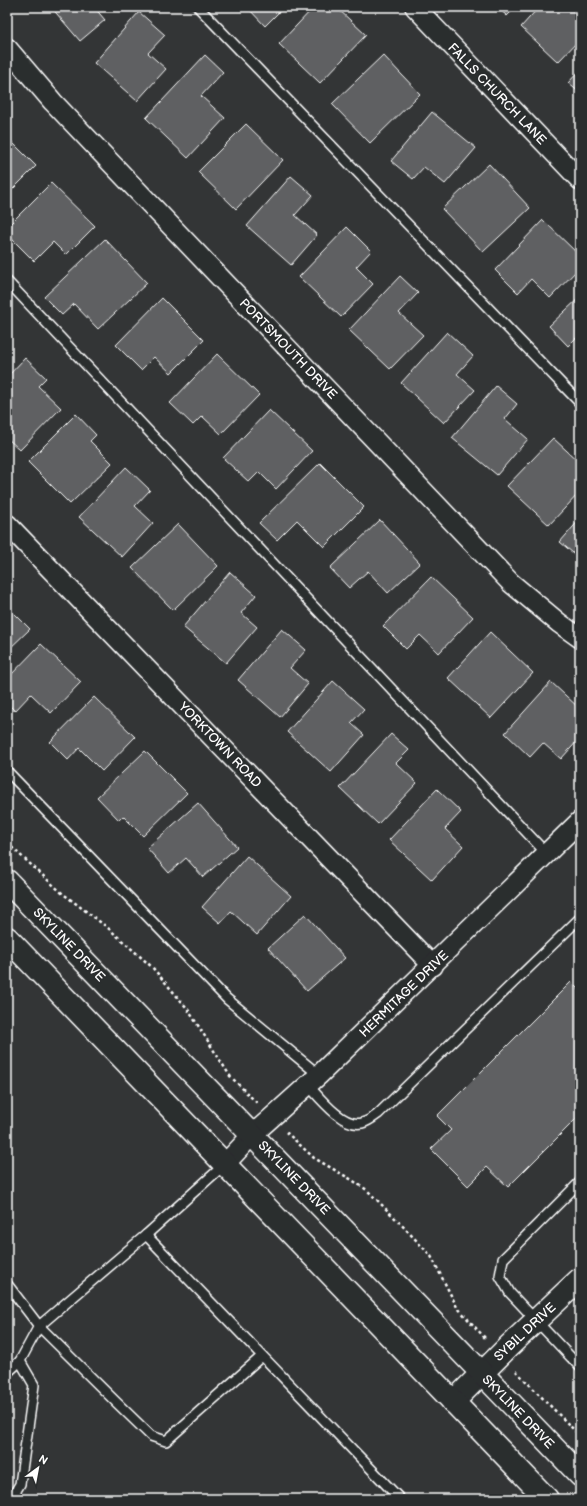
<svg xmlns="http://www.w3.org/2000/svg" width="587" height="1506" font-family="'Balsamiq Sans',sans-serif">
<style>
.building{fill:#5f6162;stroke:#fff}
.lines{fill:none;stroke-linecap:round;stroke-linejoin:round}
.service-casing{stroke:#fff;stroke-width:12}
.minor-casing{stroke:#fff;stroke-width:22}
.tertiary-casing{stroke:#fff;stroke-width:25}
.secondary-casing{stroke:#fff;stroke-width:25}
.path{stroke:#fff;stroke-width:2.5;stroke-dasharray:3 3;stroke-linecap:butt}
.service{stroke:#2a2d2e;stroke-width:9}
.minor{stroke:#2a2d2e;stroke-width:19}
.tertiary{stroke:#2a2d2e;stroke-width:22}
.secondary{stroke:#2a2d2e;stroke-width:22}
.labels{text-anchor:middle;dominant-baseline:central;stroke-width:3;stroke-linejoin:round;paint-order:stroke}
.street-label{font-size:13px;fill:#fff;stroke:#2a2d2e}
</style>
<rect width="100%" height="100%" fill="#333536"/>
<filter id="ink" filterUnits="userSpaceOnUse"><feTurbulence type="fractalNoise" baseFrequency=".025" numOctaves="2"/><feDisplacementMap in="SourceGraphic" scale="8" xChannelSelector="R" yChannelSelector="G"/><feConvolveMatrix kernelMatrix="1 2 1 2 8 2 1 2 1" color-interpolation-filters="sRGB"/></filter>
<g filter="url(#ink)">
<!-- building -->
<g class="building">
<polygon points="51,7 94,7 105,20 80,41"/>
<polygon points="247,7 284,7 265,26"/>
<polygon points="314,7 336,7 366,35 320,83 279,44"/>
<polygon points="497,7 516,7 507,16"/>
<polygon points="539,7 576,7 574,8 580,14 580,39 558,62 521,27"/>
<polygon points="139,12 165,35 148,53 166,69 137,101 94,63"/>
<polygon points="205,55 223,72 201,96 225,118 188,158 146,118"/>
<polygon points="383,55 420,94 370,143 332,104"/>
<polygon points="580,70 580,93 568,83"/>
<polygon points="432,112 476,148 445,184 424,167 413,179 391,161"/>
<polygon points="246,124 283,160 236,209 198,172"/>
<polygon points="7,137 36,166 7,195"/>
<polygon points="489,164 530,208 483,252 442,209"/>
<polygon points="291,176 313,195 295,215 317,235 291,265 247,226"/>
<polygon points="51,183 95,226 66,255 53,242 34,261 7,234 7,227"/>
<polygon points="543,220 580,256 580,267 550,298 531,279 518,293 495,270"/>
<polygon points="347,227 371,251 356,267 373,284 341,317 299,277"/>
<polygon points="105,239 147,283 98,329 74,304 62,315 44,297"/>
<polygon points="400,276 418,293 399,313 423,335 390,369 349,330"/>
<polygon points="580,297 580,334 568,346 549,326"/>
<polygon points="162,298 204,340 171,373 154,357 141,370 116,345"/>
<polygon points="447,332 473,356 457,374 475,390 444,423 401,383"/>
<polygon points="217,354 259,395 221,434 202,416 193,425 170,403"/>
<polygon points="25,358 46,378 38,386 61,408 20,450 7,438 7,377"/>
<polygon points="496,386 517,404 505,419 528,439 497,475 452,438"/>
<polygon points="269,410 312,451 276,489 259,472 249,482 223,458"/>
<polygon points="76,414 96,435 90,441 112,463 70,504 28,462"/>
<polygon points="553,438 580,463 575,467 580,472 580,492 549,525 507,486"/>
<polygon points="320,463 364,507 324,547 297,520 277,540 259,523"/>
<polygon points="126,467 150,490 135,506 153,523 122,557 79,517"/>
<polygon points="580,519 580,559 560,542"/>
<polygon points="380,520 420,563 388,593 368,571 349,588 330,568"/>
<polygon points="178,524 218,566 173,610 132,568"/>
<polygon points="230,572 256,595 241,613 257,627 226,663 183,627"/>
<polygon points="431,577 473,617 439,653 420,635 406,649 383,626"/>
<polygon points="7,606 30,629 7,651"/>
<polygon points="282,629 306,650 290,668 308,684 280,717 238,680"/>
<polygon points="490,632 533,673 491,718 448,678"/>
<polygon points="41,644 81,682 51,713 31,694 15,711 7,703 7,679"/>
<polygon points="333,681 364,709 351,723 364,735 331,772 287,732"/>
<polygon points="551,682 580,709 580,738 561,759 543,743 530,757 505,733"/>
<polygon points="94,697 135,737 102,771 79,748 68,760 50,742"/>
<polygon points="391,734 409,750 396,763 417,783 378,824 340,788"/>
<polygon points="145,751 187,793 143,836 123,816 119,820 97,797"/>
<polygon points="437,789 461,812 445,829 463,846 432,880 389,840"/>
<polygon points="198,803 237,847 203,877 186,858 169,873 147,848"/>
<polygon points="247,856 291,896 257,935 231,911 220,923 202,907"/>
<polygon points="305,914 345,958 307,991 268,948"/>
<polygon points="571,982 580,991 580,1115 508,1187 487,1167 468,1186 431,1149 451,1130 437,1116"/>
</g>
<g class="lines">
<!-- service casing -->
<g class="service-casing">
<g id="service">
<polyline points="198,7 580,403"/>
<polyline points="7,281 547,854"/>
<polyline points="7,771 227,999 319,1075"/>
<path d="M308 1085C319 1097 343 1128 362 1123 367 1122 374 1117 378 1114L580 918"/>
<polyline points="580,1182 503,1259 500,1276 510,1293 580,1367"/>
<polyline points="146,1235 400,1499"/>
<polyline points="7,1284 39,1326 116,1402 151,1436 166,1441 262,1356"/>
<polyline points="7,1373 20,1361 39,1326 146,1235 225,1164"/>
<polyline points="11,1499 20,1484 34,1385 20,1361"/>
</g>
</g>
<!-- minor casing -->
<g class="minor-casing">
<g id="minor">
<polyline points="415,7 580,180"/>
<polyline points="7,48 53,102 511,583 559,623 580,638"/>
<polyline points="7,524 433,966"/>
<polyline points="225,1164 252,1135 319,1075 580,821"/>
</g>
</g>
<!-- tertiary casing -->
<g class="tertiary-casing">
<polyline id="tertiary" points="453,1402 509,1346 580,1279"/>
</g>
<!-- secondary casing -->
<g class="secondary-casing">
<g id="secondary">
<polyline points="7,881 580,1475"/>
<polyline points="7,938 547,1499"/>
</g>
</g>
<!-- path -->
<g class="path">
<polyline points="7,843 62,893 108,928 152,967 187,1008 230,1076 257,1103"/>
<polyline points="286,1132 314,1158 352,1180 367,1190 398,1221 431,1256 457,1307 485,1338"/>
<polyline points="516,1371 580,1436"/>
</g>
<!-- service -->
<use href="#service" class="service"/>
<!-- minor -->
<use href="#minor" class="minor"/>
<!-- tertiary -->
<use href="#tertiary" class="tertiary"/>
<!-- secondary -->
<use href="#secondary" class="secondary"/>
</g>
</g>
<g class="labels">
<!-- street labels -->
<g class="street-label">
<text transform="translate(497 94) rotate(46)">FALLS CHURCH LANE</text>
<text transform="translate(288 349) rotate(46)">PORTSMOUTH DRIVE</text>
<text transform="translate(220 745) rotate(46)">YORKTOWN ROAD</text>
<text transform="translate(69 945) rotate(46)">SKYLINE DRIVE</text>
<text transform="translate(404 994) rotate(-44)">HERMITAGE DRIVE</text>
<text transform="translate(294 1178) rotate(46)">SKYLINE DRIVE</text>
<text transform="translate(525 1332) rotate(-43)">SYBIL DRIVE</text>
<text transform="translate(518 1412) rotate(46)">SKYLINE DRIVE</text>
</g>
</g>
<!-- margin -->
<rect width="587" height="1506" fill="none" stroke="#2a2d2e" stroke-width="24"/>
<rect x="12" y="12" width="563" height="1482" fill="none" stroke="#fff" stroke-width="1.5" filter="url(#ink)"/>
<!-- north arrow -->
<g transform="translate(38 1468) rotate(32)" stroke="#2a2d2e" stroke-width="3" paint-order="stroke">
<path d="M0-3L7 15L0 10L-7 15Z" fill="#ffffff"/>
<text y="-6" font-size="11" font-weight="bold" text-anchor="middle" fill="#ffffff">N</text>
</g>
</svg>
